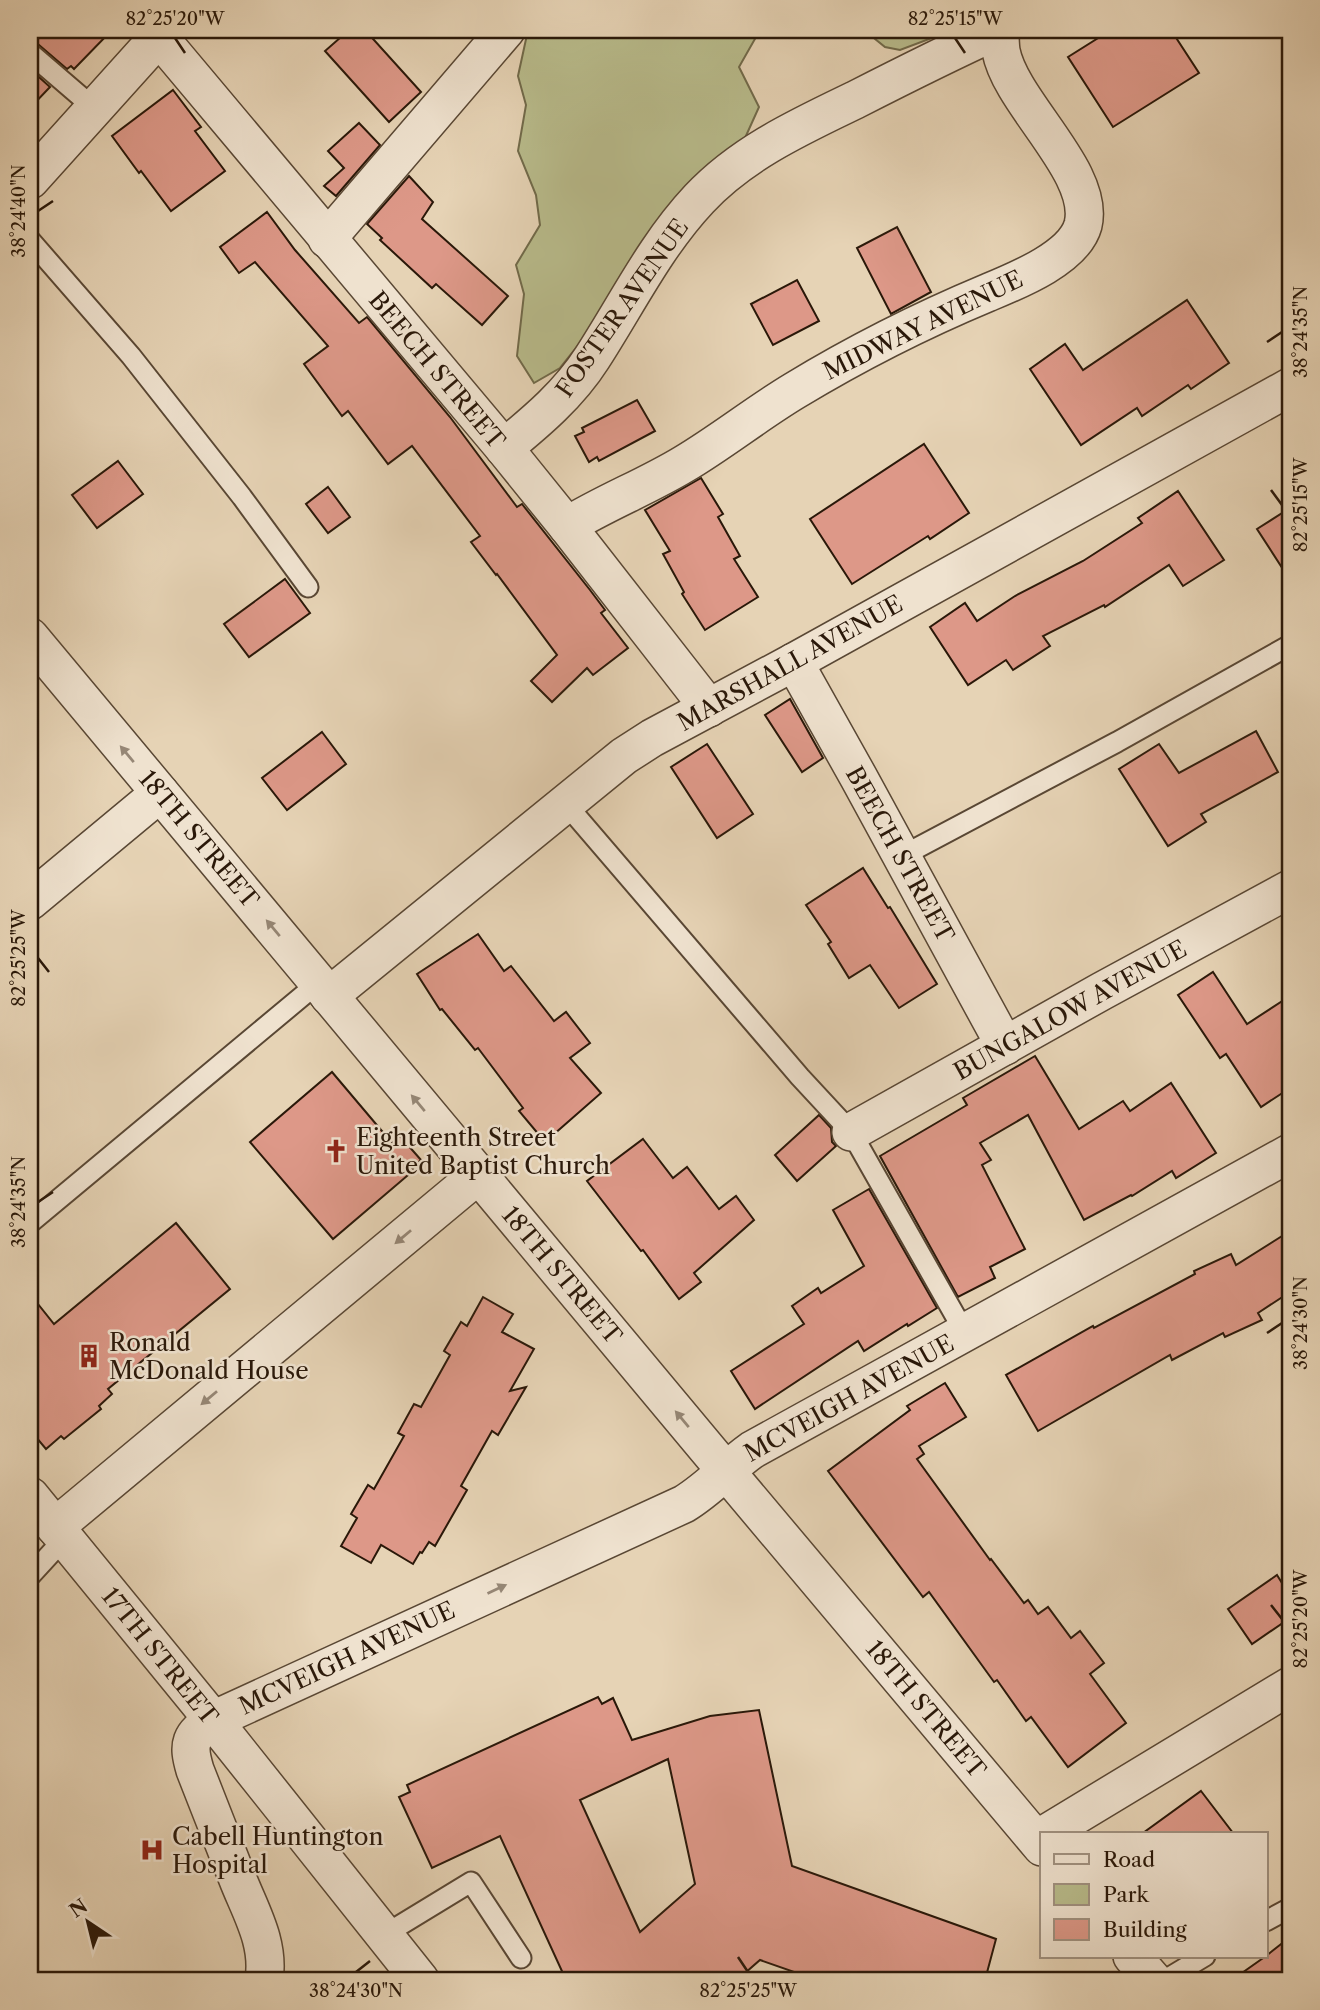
<svg xmlns="http://www.w3.org/2000/svg" width="1320" height="2010" font-family="'Libre Caslon Text',serif">
<style>
.green{fill:#b8bb8b;stroke:#716a4a;stroke-width:2}
.building{fill:#dd9888;stroke:#2a1809;stroke-width:2;fill-rule:evenodd}
.lines{fill:none;stroke-linecap:round;stroke-linejoin:round}
.lane-casing{stroke:#594734;stroke-width:23}
.street-casing{stroke:#594734;stroke-width:40}
.lane{stroke:#efe2cf;stroke-width:19}
.street{stroke:#efe2cf;stroke-width:37}
.oneway{fill:#968776}
.ticks{fill:none;stroke:#2a1809;stroke-width:2.5}
.labels{text-anchor:middle;dominant-baseline:central;stroke-width:5;stroke-linejoin:round;paint-order:stroke}
.street-label{font-size:24px;fill:#2a1809;stroke:#efe2cf}
.poi-label{font-size:24px;fill:#2a1809;stroke:#efe2cf;text-anchor:start}
.neatline{fill:none;stroke:#2a1809;stroke-width:2.5}
.ticks-label{font-size:18px;text-anchor:middle;fill:#2a1809}
</style>
<rect width="100%" height="100%" fill="#e6d3b5"/>
<filter id="stains"><feTurbulence type="fractalNoise" baseFrequency=".00286" numOctaves="4"/><feColorMatrix values="0 0 0 0 .2 0 0 0 0 .09 0 0 0 0 .02 0 0 0 .5 -.17"/></filter>
<radialGradient id="worn" r=".72"><stop offset=".6" stop-color="#630" stop-opacity="0"/><stop offset="1" stop-color="#630" stop-opacity=".3"/></radialGradient>
<!-- green -->
<g class="green">
<polygon points="528,30 760,30 739,67 759,107 745,138 695,177 674,200 629,282 560,368 534,383 517,356 524,294 516,265 540,225 536,195 518,151 526,105 518,76"/>
<polygon points="864,30 953,30 900,50 885,47"/>
</g>
<!-- building -->
<g class="building">
<polygon points="30,30 112,30 74,69 71,66 67,69 38,44 30,41"/>
<polygon points="349,30 365,30 421,92 389,122 325,51"/>
<polygon points="1111,30 1171,30 1199,73 1113,127 1068,57"/>
<polygon points="30,69 50,87 30,108"/>
<polygon points="173,90 201,127 195,131 225,171 171,211 141,171 139,173 112,136"/>
<polygon points="359,123 380,145 336,196 324,186 344,168 328,151"/>
<polygon points="409,176 433,202 422,219 508,296 482,325 436,284 432,288 380,240 382,238 367,224"/>
<polygon points="267,212 295,250 359,323 367,317 450,417 517,507 522,504 590,590 605,610 601,613 628,648 593,675 587,668 552,702 531,681 557,655 497,574 496,575 471,542 480,536 412,446 388,464 348,411 342,416 304,364 328,346 255,262 239,273 220,247"/>
<polygon points="897,227 931,292 891,314 857,248"/>
<polygon points="797,280 819,321 773,345 751,304"/>
<polygon points="1187,300 1229,363 1191,389 1188,385 1142,416 1137,408 1081,445 1030,369 1065,344 1083,370"/>
<polygon points="637,400 655,431 599,461 597,457 589,462 575,436 584,432 582,428"/>
<polygon points="924,444 969,513 930,539 928,536 852,584 810,519"/>
<polygon points="118,461 143,494 97,528 72,495"/>
<polygon points="701,478 723,514 718,517 740,556 734,559 758,597 705,630 682,594 684,592 663,554 670,551 645,510"/>
<polygon points="328,487 350,517 328,533 306,504"/>
<polygon points="1178,491 1224,560 1183,586 1169,565 1105,607 1104,605 1043,636 1050,646 1013,670 1006,660 968,685 930,627 965,603 977,621 1015,596 1083,561 1142,523 1138,518"/>
<polygon points="1290,508 1290,580 1257,529"/>
<polygon points="285,579 310,613 249,657 224,624"/>
<polygon points="790,699 823,758 802,772 765,715"/>
<polygon points="1256,731 1278,772 1201,814 1206,822 1168,846 1119,769 1159,744 1179,773"/>
<polygon points="322,732 346,764 287,810 262,778"/>
<polygon points="707,744 753,814 717,838 671,767"/>
<polygon points="863,868 888,908 890,907 937,984 899,1008 870,965 849,978 828,944 831,942 806,905"/>
<polygon points="478,934 504,971 511,966 554,1021 566,1012 590,1043 570,1058 601,1093 545,1142 519,1111 523,1108 478,1048 475,1050 442,1009 440,1010 417,974"/>
<polygon points="1213,972 1247,1024 1290,996 1290,1088 1261,1107 1226,1054 1220,1058 1178,995"/>
<polygon points="1035,1056 1079,1129 1123,1101 1130,1111 1171,1083 1216,1153 1176,1178 1172,1171 1132,1196 1131,1195 1084,1220 1028,1115 980,1143 991,1160 982,1165 1025,1249 990,1267 995,1278 958,1297 880,1156 967,1105 963,1098"/>
<polygon points="332,1072 392,1143 400,1136 421,1160 412,1168 414,1170 333,1239 250,1142"/>
<polygon points="819,1115 831,1128 832,1142 836,1146 797,1181 775,1155"/>
<polygon points="643,1139 673,1178 687,1167 719,1209 736,1196 754,1220 694,1273 701,1282 679,1299 643,1250 641,1251 587,1181"/>
<polygon points="869,1189 937,1308 908,1326 907,1324 864,1351 858,1341 755,1409 731,1371 804,1324 792,1306 818,1288 821,1293 864,1266 833,1210"/>
<polygon points="176,1223 230,1289 108,1389 112,1394 99,1406 101,1409 64,1439 61,1436 46,1449 30,1430 30,1294 54,1324"/>
<polygon points="1290,1231 1290,1292 1258,1313 1262,1320 1225,1337 1223,1333 1172,1360 1170,1355 1038,1431 1006,1375 1093,1326 1094,1328 1195,1274 1194,1271 1231,1254 1236,1265"/>
<polygon points="483,1297 513,1314 502,1332 534,1349 510,1391 526,1387 498,1435 492,1431 461,1486 467,1490 435,1546 429,1542 422,1553 420,1552 413,1564 381,1545 371,1563 341,1546 357,1518 351,1514 368,1485 374,1489 404,1436 398,1433 414,1404 421,1407 450,1355 444,1351 461,1322 467,1326"/>
<polygon points="945,1383 966,1417 919,1446 924,1454 917,1459 990,1560 991,1559 1024,1603 1028,1600 1038,1614 1048,1607 1071,1638 1080,1631 1104,1663 1090,1674 1126,1723 1068,1767 1031,1717 1026,1721 997,1680 994,1682 929,1592 923,1597 828,1471 910,1410 907,1406"/>
<polygon points="1277,1575 1290,1596 1290,1618 1252,1644 1228,1609"/>
<path d="M598 1697 602 1704 613 1698 632 1740 710 1716 759 1710 792 1866 996 1939 985 1980H817L760 1960 737 1980H566L500 1836 432 1868 399 1797 410 1792 407 1785ZM668 1759 695 1884 640 1932 580 1800Z"/>
<polygon points="1201,1791 1233,1833 1143,1833"/>
<polygon points="1290,1937 1290,1980 1232,1980 1266,1956"/>
</g>
<g class="lines">
<!-- lane casing -->
<g class="lane-casing">
<g id="lane">
<polyline points="30,53 94,108"/>
<polyline points="30,240 131,356 242,497 308,587"/>
<polyline points="565,803 800,1077 851,1132 965,1333"/>
<polyline points="902,856 1117,742 1290,645"/>
<polyline points="30,1223 318,983"/>
<polyline points="30,1576 64,1539"/>
<polyline points="1266,1921 1290,1908"/>
<polyline points="384,1935 471,1882 521,1958"/>
<polyline points="1165,1980 1205,1956"/>
</g>
</g>
<!-- street casing -->
<g class="street-casing">
<g id="street">
<polyline points="159,37 504,448 567,526 709,708"/>
<polyline points="30,180 165,30"/>
<polyline points="327,239 506,30"/>
<path d="M504 448C537 421 569 394 592 358 627 304 655 246 699 199 742 153 799 127 855 100 902 76 950 52 998 30"/>
<path d="M567 526C604 503 646 487 684 464 721 442 756 414 794 391 855 354 920 321 987 293 1016 281 1074 258 1083 225 1096 172 1011 104 1001 51 1000 44 1000 37 1000 30"/>
<polyline points="30,637 709,1451 1042,1847"/>
<polyline points="794,662 859,778 1005,1046"/>
<polyline points="30,901 160,793"/>
<polyline points="329,996 624,756 652,738 794,662 1290,387"/>
<polyline points="851,1132 1102,991 1290,889"/>
<polyline points="30,1496 213,1720 420,1980"/>
<polyline points="55,1527 478,1175"/>
<polyline points="1047,1833 1290,1686"/>
<polyline points="1132,1956 1153,1980"/>
<path d="M264 1980C270 1942 250 1911 237 1877 223 1841 209 1806 195 1770 187 1743 190 1736 213 1720L684 1504C709 1489 728 1467 752 1450L1290 1153"/>
</g>
</g>
<!-- lane -->
<use href="#lane" class="lane"/>
<!-- street -->
<use href="#street" class="street"/>
</g>
<!-- one-way arrows -->
<defs><path id="oneway-solid" d="M-6-.8H1V-3.2L6.5 0L1 3.2V.8H-6Z" transform="scale(1.75)"/></defs>
<g class="oneway">
<use href="#oneway-solid" transform="translate(127 754) rotate(-130)"/>
<use href="#oneway-solid" transform="translate(273 928) rotate(-130)"/>
<use href="#oneway-solid" transform="translate(418 1103) rotate(-130)"/>
<use href="#oneway-solid" transform="translate(403 1237) rotate(140)"/>
<use href="#oneway-solid" transform="translate(209 1398) rotate(140)"/>
<use href="#oneway-solid" transform="translate(682 1419) rotate(-130)"/>
<use href="#oneway-solid" transform="translate(497 1589) rotate(-25)"/>
</g>
<!-- ticks -->
<path class="ticks" d="M175 38 185 53M955 38 965 53M38 211 53 201M1267 342 1282 332M1271 490 1282 505M38 958 49 972M38 1202 53 1192M1267 1333 1282 1323M1271 1605 1282 1619M738 1957 748 1972M356 1972 370 1961"/>
<!-- icons -->
<defs>
<g id="church-bare" transform="scale(1.89)"><path d="M-1.2-6h2.4v3.5h3.3v2.4h-3.3V6h-2.4V-.1h-3.3v-2.4h3.3Z" fill="#8f2418" stroke="#efe2cf" stroke-width="2.5" paint-order="stroke"/></g>
<g id="building-bare" transform="scale(1.89)"><path d="M-4-6H4V6H1V3H-1V6H-4ZM-2.5-4.3h1.7v1.8h-1.7ZM.8-4.3h1.7v1.8H.8ZM-2.5-1h1.7V.8h-1.7ZM.8-1h1.7V.8H.8Z" fill="#8f2418" stroke="#efe2cf" stroke-width="2.5" paint-order="stroke"/></g>
<g id="hospital-bare" transform="scale(1.89)"><path d="M-5-5h3v3.5h4V-5h3V5h-3V1.5h-4V5h-3Z" fill="#8f2418" stroke="#efe2cf" stroke-width="2.5" paint-order="stroke"/></g>
</defs>
<g fill-rule="evenodd">
<use href="#church-bare" x="336" y="1151"/>
<use href="#building-bare" x="89" y="1356"/>
<use href="#hospital-bare" x="152" y="1850"/>
</g>
<g class="labels">
<!-- street labels -->
<g class="street-label">
<text transform="translate(622 308) rotate(-55)">FOSTER AVENUE</text>
<text transform="translate(923 325) rotate(-26)">MIDWAY AVENUE</text>
<text transform="translate(437 370) rotate(50)">BEECH STREET</text>
<text transform="translate(790 663) rotate(-29)">MARSHALL AVENUE</text>
<text transform="translate(199 839) rotate(50)">18TH STREET</text>
<text transform="translate(900 854) rotate(61)">BEECH STREET</text>
<text transform="translate(1070 1010) rotate(-29)">BUNGALOW AVENUE</text>
<text transform="translate(562 1275) rotate(50)">18TH STREET</text>
<text transform="translate(849 1398) rotate(-29)">MCVEIGH AVENUE</text>
<text transform="translate(160 1656) rotate(51)">17TH STREET</text>
<text transform="translate(347 1658) rotate(-25)">MCVEIGH AVENUE</text>
<text transform="translate(926 1709) rotate(50)">18TH STREET</text>
</g>
<!-- poi labels -->
<g class="poi-label">
<text x="356" y="1137">Eighteenth Street<tspan x="356" dy="28">United Baptist Church</tspan></text>
<text x="109" y="1342">Ronald<tspan x="109" dy="28">McDonald House</tspan></text>
<text x="172" y="1836">Cabell Huntington<tspan x="172" dy="28">Hospital</tspan></text>
</g>
</g>
<!-- margin -->
<rect width="1320" height="2010" fill="none" stroke="#e6d3b5" stroke-width="77"/>
<!-- legend -->
<rect x="1040" y="1832" width="228" height="126" fill="#efe2cf" stroke="#a09180" stroke-width="2"/>
<rect x="1054" y="1854" width="35" height="10" fill="#efe2cf" stroke="#a09180" stroke-width="2"/>
<text x="1103" y="1867" font-size="21" fill="#2a1809">Road</text>
<rect x="1054" y="1884" width="35" height="21" fill="#b8bb8b" stroke="#a09180" stroke-width="2"/>
<text x="1103" y="1902" font-size="21" fill="#2a1809">Park</text>
<rect x="1054" y="1919" width="35" height="21" fill="#dd9888" stroke="#a09180" stroke-width="2"/>
<text x="1103" y="1937" font-size="21" fill="#2a1809">Building</text>
<!-- north arrow -->
<g transform="translate(88 1922) rotate(325)" stroke="#efe2cf" stroke-width="5" paint-order="stroke">
<path d="M0-5L12 26L0 18L-12 26Z" fill="#2a1809"/>
<text y="-10" font-size="19" font-weight="bold" text-anchor="middle" fill="#2a1809">N</text>
</g>
<rect x="38" y="38" width="1244" height="1934" class="neatline"/>
<g class="ticks-label">
<text x="175" y="25">82°25'20"W</text>
<text x="955" y="25">82°25'15"W</text>
<text transform="translate(19 211) rotate(-90)" y="6">38°24'40"N</text>
<text transform="translate(1301 332) rotate(-90)" y="6">38°24'35"N</text>
<text transform="translate(1301 505) rotate(-90)" y="6">82°25'15"W</text>
<text transform="translate(19 958) rotate(-90)" y="6">82°25'25"W</text>
<text transform="translate(19 1202) rotate(-90)" y="6">38°24'35"N</text>
<text transform="translate(1301 1323) rotate(-90)" y="6">38°24'30"N</text>
<text transform="translate(1301 1619) rotate(-90)" y="6">82°25'20"W</text>
<text x="356" y="1997">38°24'30"N</text>
<text x="748" y="1997">82°25'25"W</text>
</g>
<rect width="100%" height="100%" filter="url(#stains)"/>
<rect width="100%" height="100%" fill="url(#worn)"/>
</svg>
